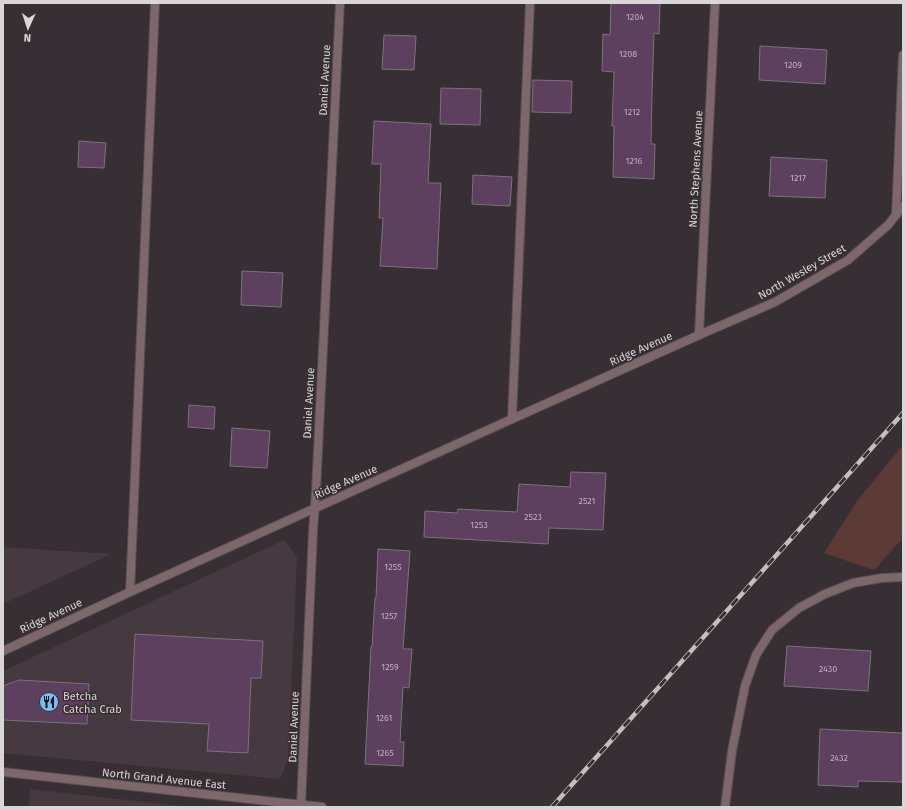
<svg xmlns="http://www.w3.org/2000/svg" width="906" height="810" font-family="'Fira Sans',sans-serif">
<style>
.built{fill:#473940}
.green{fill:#5c3a35}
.building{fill:#5d3f5e;stroke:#7b737b}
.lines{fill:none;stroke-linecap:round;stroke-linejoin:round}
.service-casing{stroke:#554d51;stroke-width:10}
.minor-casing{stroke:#554d51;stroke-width:10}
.tertiary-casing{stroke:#554d51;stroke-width:10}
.service{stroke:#7d676a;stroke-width:8}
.minor{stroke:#7d676a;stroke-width:8}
.tertiary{stroke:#7d676a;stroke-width:8}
.rail-casing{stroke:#c3bec0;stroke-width:4.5}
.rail{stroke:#382f34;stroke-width:3;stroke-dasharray:9;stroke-linecap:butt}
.labels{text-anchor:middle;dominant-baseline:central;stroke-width:3;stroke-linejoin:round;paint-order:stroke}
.number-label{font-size:9px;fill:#bbb0b9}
.street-label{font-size:11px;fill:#dad5d7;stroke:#382f34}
.poi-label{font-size:11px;fill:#dad5d7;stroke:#382f34;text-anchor:start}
</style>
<rect width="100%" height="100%" fill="#382f34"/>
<!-- built -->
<g class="built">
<polygon points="284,540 297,557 288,759 280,779 3,753 3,671"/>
<polygon points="3,547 111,554 3,604"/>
<polygon points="30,789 189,807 29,807"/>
</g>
<!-- green -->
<polygon class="green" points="903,445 903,538 874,570 824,553 857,501"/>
<!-- building -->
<g class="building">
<polygon points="611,3 660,3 659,34 654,33 652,93 651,144 655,144 654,179 613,177 614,126 612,126 614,72 602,71 603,34 610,35"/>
<polygon points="384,35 416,36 414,70 382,69"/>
<polygon points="760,46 827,50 825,84 759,80"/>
<polygon points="533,80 572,81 571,113 532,112"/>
<polygon points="441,88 481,89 480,125 440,124"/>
<polygon points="374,121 431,124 428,183 441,183 437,269 380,266 383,218 379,218 381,164 372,164"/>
<polygon points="79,141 106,143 104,168 78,167"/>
<polygon points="771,157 827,160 825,198 769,196"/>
<polygon points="473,175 512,177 510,206 472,204"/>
<polygon points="242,271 283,273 281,307 241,305"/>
<polygon points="189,405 215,407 214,429 188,427"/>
<polygon points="232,428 270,431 267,468 230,466"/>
<polygon points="571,472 606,473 603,530 549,528 548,544 424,537 425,511 457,513 458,509 517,512 519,484 570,487"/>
<polygon points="378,549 410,551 403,649 412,649 409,688 403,687 400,742 404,742 403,766 365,764 371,647 372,647 375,598 376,598"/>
<polygon points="135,634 263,641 261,678 251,678 248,753 207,751 209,724 131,720"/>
<polygon points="787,646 871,651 868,691 784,686"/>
<polygon points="19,680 89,684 87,724 3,720 3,686"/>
<polygon points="820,729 903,733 903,782 858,781 858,787 818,785"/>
</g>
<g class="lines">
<!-- service casing -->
<g class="service-casing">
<g id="service">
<polyline points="896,215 903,55"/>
<polyline points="512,419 530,3"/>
<polyline points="130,592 155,3"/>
<polyline points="725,807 732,751 745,686 756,655 772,630 799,608 825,594 853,583 882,578 903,577"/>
</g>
</g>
<!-- minor casing -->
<g class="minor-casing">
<g id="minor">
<polyline points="699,335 715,3"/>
<polyline points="3,651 130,592 512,419 699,335 775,302 848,260 888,225 903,206"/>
<polyline points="301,805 313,531 316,491 340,3"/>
</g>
</g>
<!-- tertiary casing -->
<g class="tertiary-casing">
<polyline id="tertiary" points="3,772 322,807"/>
</g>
<!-- service -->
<use href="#service" class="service"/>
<!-- minor -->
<use href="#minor" class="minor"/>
<!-- tertiary -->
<use href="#tertiary" class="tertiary"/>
<!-- rail casing -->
<g class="rail-casing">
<polyline id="rail" points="552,807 903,413"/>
</g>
<!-- rail -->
<use href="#rail" class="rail"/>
</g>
<!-- icons -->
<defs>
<g id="restaurant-disc" transform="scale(1)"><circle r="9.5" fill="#74c0f6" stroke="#382f34"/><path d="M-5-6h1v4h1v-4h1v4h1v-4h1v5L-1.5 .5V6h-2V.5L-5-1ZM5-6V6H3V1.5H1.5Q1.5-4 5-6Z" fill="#111"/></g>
</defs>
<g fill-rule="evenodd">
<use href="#restaurant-disc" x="49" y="702"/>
</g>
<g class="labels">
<!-- number labels -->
<g class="number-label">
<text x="635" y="17">1204</text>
<text x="628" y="54">1208</text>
<text x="793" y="65">1209</text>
<text x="632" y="112">1212</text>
<text x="634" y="161">1216</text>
<text x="798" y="178">1217</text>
<text x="587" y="501">2521</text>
<text x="533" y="517">2523</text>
<text x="479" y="525">1253</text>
<text x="393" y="567">1255</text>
<text x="389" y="616">1257</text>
<text x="390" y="667">1259</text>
<text x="828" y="669">2430</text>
<text x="384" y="718">1261</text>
<text x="385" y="753">1265</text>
<text x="839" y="758">2432</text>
</g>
<!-- street labels -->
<g class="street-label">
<text transform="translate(325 80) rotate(-87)">Daniel Avenue</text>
<text transform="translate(696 169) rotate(-87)">North Stephens Avenue</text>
<text transform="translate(802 272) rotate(-30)">North Wesley Street</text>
<text transform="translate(641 349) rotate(-24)">Ridge Avenue</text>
<text transform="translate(309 403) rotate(-87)">Daniel Avenue</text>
<text transform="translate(346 482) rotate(-24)">Ridge Avenue</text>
<text transform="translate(51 616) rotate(-25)">Ridge Avenue</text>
<text transform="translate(294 727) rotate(-88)">Daniel Avenue</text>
<text transform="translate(164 779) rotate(6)">North Grand Avenue East</text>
</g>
<!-- poi labels -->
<g class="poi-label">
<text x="63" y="696">Betcha<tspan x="63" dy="13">Catcha Crab</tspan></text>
</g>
</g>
<!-- border -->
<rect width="906" height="810" fill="none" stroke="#dad5d7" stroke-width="8"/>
<!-- north arrow -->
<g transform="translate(28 28) rotate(183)" stroke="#382f34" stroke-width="3" paint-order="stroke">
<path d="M0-3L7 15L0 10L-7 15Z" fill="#dad5d7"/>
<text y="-6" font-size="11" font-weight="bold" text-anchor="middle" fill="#dad5d7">N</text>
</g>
</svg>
